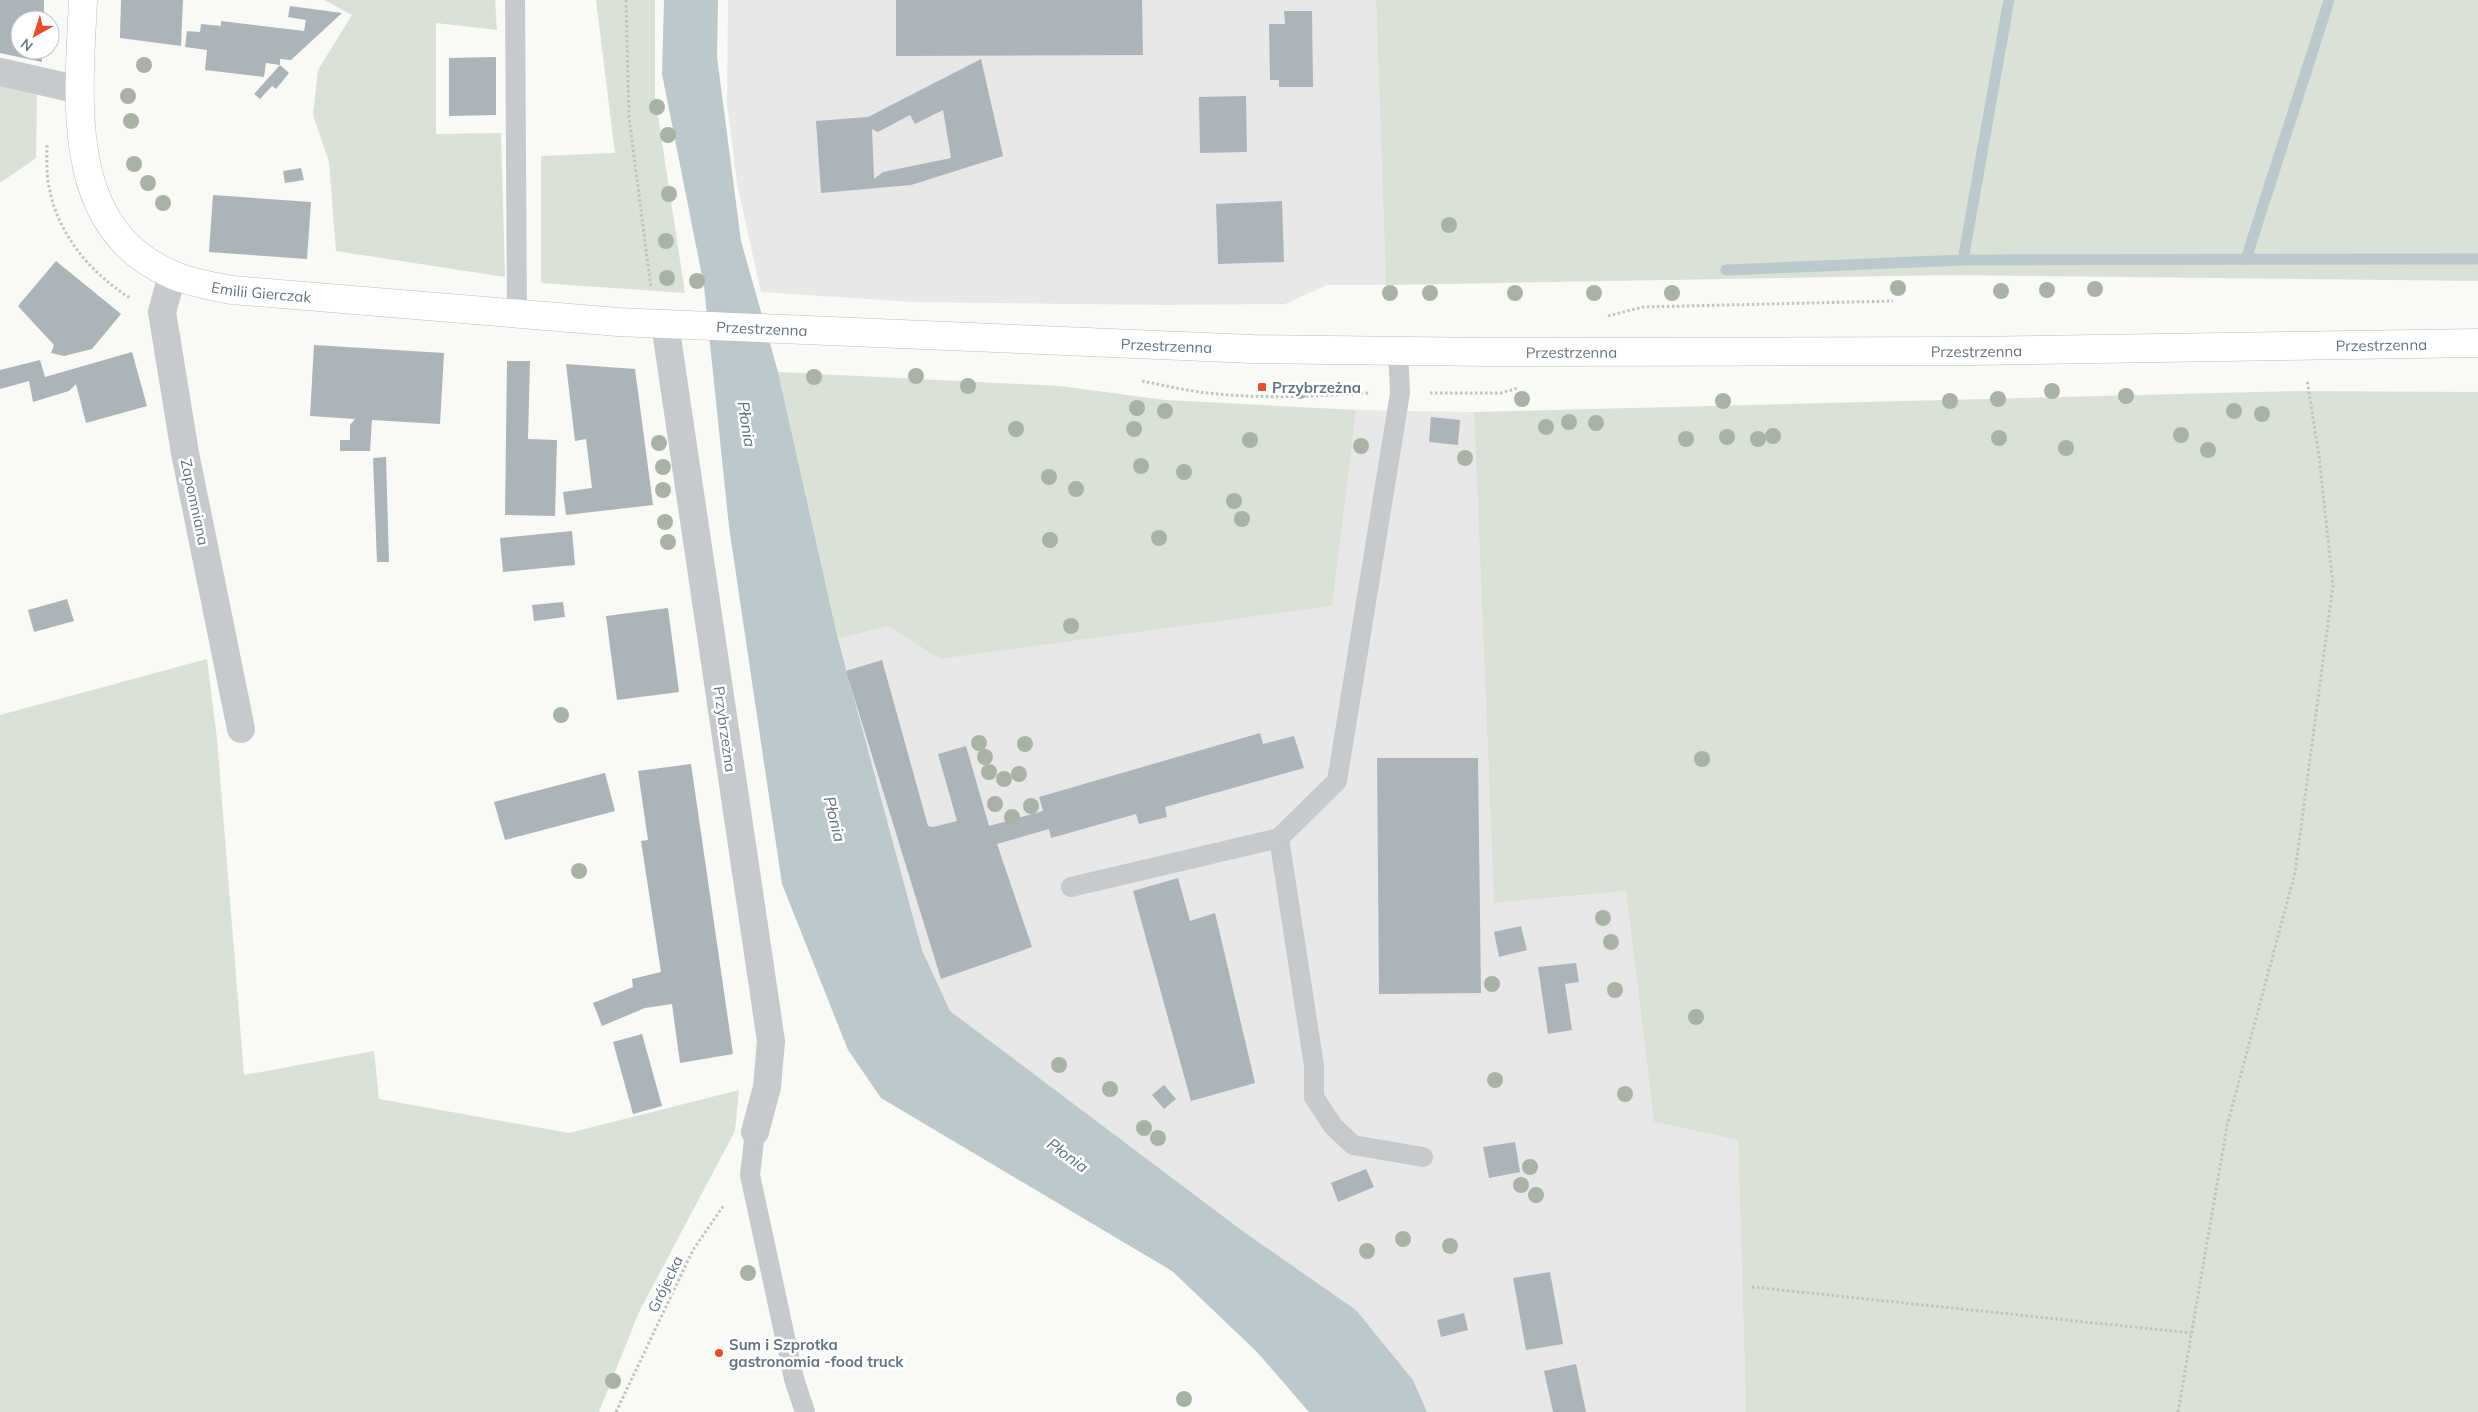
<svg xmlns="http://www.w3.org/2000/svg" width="2478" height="1412" font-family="Mulish,sans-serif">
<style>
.built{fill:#e7e8e7}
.green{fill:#dae1d7}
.water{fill:#bcc9cc}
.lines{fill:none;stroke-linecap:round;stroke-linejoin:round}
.stream{stroke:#bcc9cc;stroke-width:11}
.building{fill:#abb4b9;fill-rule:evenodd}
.secondary-casing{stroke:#b8bec2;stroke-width:29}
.path{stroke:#c0c2c4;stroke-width:3;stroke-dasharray:2.5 2.5;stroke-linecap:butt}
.lane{stroke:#c6cacd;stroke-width:20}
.street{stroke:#c6cacd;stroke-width:28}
.secondary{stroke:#fff;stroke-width:28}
.tree{fill:#a9b3a5}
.poi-dot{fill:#e84f26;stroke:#fff;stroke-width:2}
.labels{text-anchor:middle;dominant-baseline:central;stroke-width:5;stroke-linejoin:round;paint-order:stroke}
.street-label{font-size:15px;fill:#637582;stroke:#fff}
.poi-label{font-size:15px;font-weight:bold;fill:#637582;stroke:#fff;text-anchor:start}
.water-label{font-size:16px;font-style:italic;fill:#5e757c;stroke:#fff}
</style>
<rect width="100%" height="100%" fill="#f9f9f6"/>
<!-- built -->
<g class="built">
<polygon points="728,0 1376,0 1386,285 1327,285 1285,304 1165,305 914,302 761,292 737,184 727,104"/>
<polygon points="1356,410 1474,412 1494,903 1626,891 1654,1122 1738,1140 1746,1412 1427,1412 1413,1380 1356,1310 1244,1232 950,1011 922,950 838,639 888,626 940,659 1331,606"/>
</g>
<!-- green -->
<g class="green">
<polygon points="324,0 495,0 497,30 436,23 436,134 501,133 505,277 336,251 329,162 313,115 318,70 352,15"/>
<polygon points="596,0 655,0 655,96 685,293 541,283 541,156 615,153"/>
<polygon points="1376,0 2478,0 2478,281 1952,275 1386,285"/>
<polygon points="0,83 37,95 36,158 0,183"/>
<polygon points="778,372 1060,386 1165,400 1356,410 1332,606 940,659 888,626 838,639"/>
<polygon points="2296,391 2478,392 2478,1412 1746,1412 1738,1140 1654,1122 1626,891 1494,903 1474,412"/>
<polygon points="207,659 217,739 244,1075 374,1051 379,1099 569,1133 739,1090 735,1131 639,1312 599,1412 0,1412 0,715"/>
</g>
<!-- water -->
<polygon class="water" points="664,0 718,0 717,57 741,241 778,372 838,639 922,950 950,1011 1244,1232 1356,1310 1413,1380 1427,1412 1309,1412 1257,1352 1172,1271 881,1098 848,1050 782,884 729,527 704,286 662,74"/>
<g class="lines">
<!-- stream -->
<g class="stream">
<polyline points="2246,259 2329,0"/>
<polyline points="1963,260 2009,0"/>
<polyline points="1726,270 1963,260 2478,259"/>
</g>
</g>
<!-- building -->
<g class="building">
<polygon points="0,0 44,0 44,20 20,20 20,50 42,50 42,62 0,53"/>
<polygon points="121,0 183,0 181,46 120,38"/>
<polygon points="896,0 1142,0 1143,55 896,56"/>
<polygon points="290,6 342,13 291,60 280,59 280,65 266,63 264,77 205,70 207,50 185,47 187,31 200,32 201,24 221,26 221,21 304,31 306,20 288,17"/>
<polygon points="1284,11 1312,11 1313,87 1279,87 1279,80 1270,80 1269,24 1285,24"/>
<polygon points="496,57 496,115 449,116 449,58"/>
<path d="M981 59 1003 156 911 185 821 193 816 121 868 117ZM943 110 951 158 883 172 874 179 872 129 878 132 910 115 915 124Z"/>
<polygon points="280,65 289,73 276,89 272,86 260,99 254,94"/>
<polygon points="1246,96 1247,152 1200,153 1199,97"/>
<polygon points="301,168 304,180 285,183 283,171"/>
<polygon points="213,195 311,202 307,259 209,252"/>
<polygon points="1282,201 1284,262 1218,264 1216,204"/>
<polygon points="56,261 121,314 92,349 64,356 51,353 54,345 18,306"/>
<polygon points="314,345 444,353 440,424 372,420 370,451 340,451 340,440 350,440 350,425 355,419 310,416"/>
<polygon points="132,352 147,406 86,423 76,384 69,391 33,402 29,381 0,389 0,370 40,360 45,377"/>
<polygon points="507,361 530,361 528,439 557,440 555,516 505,515"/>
<polygon points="566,364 635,369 653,505 566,515 563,492 592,488 586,439 575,441"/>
<polygon points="1431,417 1460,420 1458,445 1429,442"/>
<polygon points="386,457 389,562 377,562 373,458"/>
<polygon points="572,531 575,565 503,572 500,538"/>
<polygon points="67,599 74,621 34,632 28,610"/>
<polygon points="563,602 565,617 534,621 532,605"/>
<polygon points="668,608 679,692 617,700 606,616"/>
<polygon points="882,660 928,826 933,827 957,821 938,754 966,746 989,826 1043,811 1039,797 1260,733 1263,744 1294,736 1304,768 1165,807 1167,817 1139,824 1136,814 1051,838 1049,829 997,844 1032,947 941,979 846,671"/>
<polygon points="1377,758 1478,758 1481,993 1379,994"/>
<polygon points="691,764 733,1054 680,1063 672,1004 645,1008 602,1026 593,1003 633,987 632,979 661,972 641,841 648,840 638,771"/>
<polygon points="605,773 615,811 505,840 494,802"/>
<polygon points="1178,878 1190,921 1215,913 1255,1083 1191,1101 1133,891"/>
<polygon points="1521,926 1527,950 1499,957 1494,932"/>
<polygon points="1576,963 1579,982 1565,984 1572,1030 1548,1034 1538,967"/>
<polygon points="642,1034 662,1106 633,1114 613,1042"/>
<polygon points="1164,1085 1176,1099 1164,1109 1152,1095"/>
<polygon points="1515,1142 1520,1172 1489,1178 1483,1147"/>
<polygon points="1366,1169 1374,1187 1338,1202 1331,1183"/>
<polygon points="1550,1272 1563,1344 1526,1350 1513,1278"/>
<polygon points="1464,1313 1468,1330 1441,1337 1437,1320"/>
<polygon points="1576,1364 1586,1412 1553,1412 1544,1371"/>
</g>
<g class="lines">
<!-- secondary casing -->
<g class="secondary-casing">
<g id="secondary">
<path id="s1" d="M83 0C79 98 62 229 173 275 191 283 212 286 232 290L618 322 1253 349 1488 352 1974 351 2478 343"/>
</g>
</g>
<!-- path -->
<g class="path">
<polyline points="626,0 629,117 651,288"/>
<path d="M47 145C47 160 46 176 50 191 59 236 92 274 130 298"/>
<polyline points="1608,316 1643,307 1893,301"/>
<path d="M1142 381C1167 386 1192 392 1218 394 1269 399 1319 396 1369 393"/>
<polyline points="1430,393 1501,393 1518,388"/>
<polyline points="1752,1287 2191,1333"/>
<polyline points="616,1412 693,1250 724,1205"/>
<polyline points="2178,1412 2227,1126 2295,873 2333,585 2319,456 2307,380"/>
</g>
<!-- lane -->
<g class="lane">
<polyline points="515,0 517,315"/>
<polyline points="1279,838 1314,1066 1314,1097 1333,1126 1353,1145 1423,1157"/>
<polyline points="1071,887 1279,838 1337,781 1400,393 1398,351"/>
<polyline points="755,1132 750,1175 794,1379 805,1412"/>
</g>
<!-- street -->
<g class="street">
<polyline points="0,72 80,90"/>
<polyline points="172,275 162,312 185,453 241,729"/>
<polyline points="665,324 771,1041 767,1087 755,1132"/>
</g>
<!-- secondary -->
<use href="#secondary" class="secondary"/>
</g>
<!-- trees -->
<g class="tree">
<circle cx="144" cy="65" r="8"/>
<circle cx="128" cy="96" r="8"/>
<circle cx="657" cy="107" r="8"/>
<circle cx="131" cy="121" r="8"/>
<circle cx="668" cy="135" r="8"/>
<circle cx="134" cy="164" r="8"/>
<circle cx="148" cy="183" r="8"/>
<circle cx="669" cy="194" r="8"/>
<circle cx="163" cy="203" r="8"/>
<circle cx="1449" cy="225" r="8"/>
<circle cx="666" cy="241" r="8"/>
<circle cx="667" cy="278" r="8"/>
<circle cx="697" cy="281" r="8"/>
<circle cx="1898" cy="288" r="8"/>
<circle cx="2095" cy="289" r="8"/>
<circle cx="2047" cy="290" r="8"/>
<circle cx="2001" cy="291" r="8"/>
<circle cx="1390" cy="293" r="8"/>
<circle cx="1430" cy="293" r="8"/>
<circle cx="1515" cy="293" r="8"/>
<circle cx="1594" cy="293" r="8"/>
<circle cx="1672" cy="293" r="8"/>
<circle cx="916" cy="376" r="8"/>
<circle cx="814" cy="377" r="8"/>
<circle cx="968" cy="386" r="8"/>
<circle cx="1300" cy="391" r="8"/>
<circle cx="2052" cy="391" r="8"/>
<circle cx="2126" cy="396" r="8"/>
<circle cx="1522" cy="399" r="8"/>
<circle cx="1998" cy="399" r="8"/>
<circle cx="1723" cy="401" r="8"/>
<circle cx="1950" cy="401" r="8"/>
<circle cx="1137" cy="408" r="8"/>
<circle cx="1165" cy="411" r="8"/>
<circle cx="2234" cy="411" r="8"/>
<circle cx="2262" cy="414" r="8"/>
<circle cx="1569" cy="422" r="8"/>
<circle cx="1596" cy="423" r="8"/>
<circle cx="1546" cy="427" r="8"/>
<circle cx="1016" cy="429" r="8"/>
<circle cx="1134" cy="429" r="8"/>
<circle cx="2181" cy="435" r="8"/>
<circle cx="1773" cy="436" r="8"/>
<circle cx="1727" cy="437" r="8"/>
<circle cx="1999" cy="438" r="8"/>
<circle cx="1686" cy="439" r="8"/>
<circle cx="1758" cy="439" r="8"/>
<circle cx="1250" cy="440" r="8"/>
<circle cx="659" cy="443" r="8"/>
<circle cx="1361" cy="446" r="8"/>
<circle cx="2066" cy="448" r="8"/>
<circle cx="2208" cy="450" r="8"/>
<circle cx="1465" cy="458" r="8"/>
<circle cx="1141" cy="466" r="8"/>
<circle cx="663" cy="467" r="8"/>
<circle cx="1184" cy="472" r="8"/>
<circle cx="1049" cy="477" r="8"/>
<circle cx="1076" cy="489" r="8"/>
<circle cx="663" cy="490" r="8"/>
<circle cx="1234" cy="501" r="8"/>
<circle cx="1242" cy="519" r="8"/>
<circle cx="665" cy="522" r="8"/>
<circle cx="1159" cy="538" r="8"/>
<circle cx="1050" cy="540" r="8"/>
<circle cx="668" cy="542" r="8"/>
<circle cx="1071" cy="626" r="8"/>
<circle cx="561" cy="715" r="8"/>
<circle cx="979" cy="743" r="8"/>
<circle cx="1025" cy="744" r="8"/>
<circle cx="985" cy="757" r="8"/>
<circle cx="1702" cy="759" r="8"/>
<circle cx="989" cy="772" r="8"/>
<circle cx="1019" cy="774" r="8"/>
<circle cx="1004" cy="779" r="8"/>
<circle cx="995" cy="804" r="8"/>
<circle cx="1031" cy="806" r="8"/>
<circle cx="1012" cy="817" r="8"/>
<circle cx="579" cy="871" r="8"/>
<circle cx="1603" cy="918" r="8"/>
<circle cx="1611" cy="942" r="8"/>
<circle cx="1492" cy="984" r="8"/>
<circle cx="1615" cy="990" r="8"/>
<circle cx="1696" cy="1017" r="8"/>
<circle cx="1059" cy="1065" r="8"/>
<circle cx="1495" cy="1080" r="8"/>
<circle cx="1110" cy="1089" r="8"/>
<circle cx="1625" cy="1094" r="8"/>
<circle cx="1144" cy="1128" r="8"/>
<circle cx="1158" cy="1138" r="8"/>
<circle cx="1530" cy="1167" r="8"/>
<circle cx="1521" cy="1185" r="8"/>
<circle cx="1536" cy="1195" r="8"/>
<circle cx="1403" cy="1239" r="8"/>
<circle cx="1450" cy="1246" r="8"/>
<circle cx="1367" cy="1251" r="8"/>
<circle cx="748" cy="1273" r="8"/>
<circle cx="613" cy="1381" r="8"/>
<circle cx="1184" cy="1399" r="8"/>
</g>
<!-- markers -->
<g class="poi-dot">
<rect x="1257" y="382" width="10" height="10" rx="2.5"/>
<circle cx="719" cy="1353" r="5"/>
</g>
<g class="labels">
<!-- street labels -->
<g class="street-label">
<text stroke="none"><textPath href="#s1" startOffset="402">Emilii Gierczak</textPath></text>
<text stroke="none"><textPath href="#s1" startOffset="904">Przestrzenna</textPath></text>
<text stroke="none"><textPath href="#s1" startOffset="1309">Przestrzenna</textPath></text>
<text stroke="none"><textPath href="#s1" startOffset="2524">Przestrzenna</textPath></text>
<text stroke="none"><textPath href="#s1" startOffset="2119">Przestrzenna</textPath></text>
<text stroke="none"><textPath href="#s1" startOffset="1714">Przestrzenna</textPath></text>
<text transform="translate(195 502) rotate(78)">Zapomniana</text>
<text transform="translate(725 729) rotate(82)">Przybrzeżna</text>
<text transform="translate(665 1284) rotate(-64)">Grójecka</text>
</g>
<!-- poi labels -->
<g class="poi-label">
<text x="1272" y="387">Przybrzeżna</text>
<text x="729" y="1344">Sum i Szprotka<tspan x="729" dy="17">gastronomia -food truck</tspan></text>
</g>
<!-- water labels -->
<g class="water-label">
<text transform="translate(747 424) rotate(81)">Płonia</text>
<text transform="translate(835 819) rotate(76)">Płonia</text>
<text transform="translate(1068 1155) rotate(36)">Płonia</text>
</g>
</g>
<!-- north arrow -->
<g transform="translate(35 35) rotate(219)"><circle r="24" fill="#ffffff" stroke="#c1c8cd"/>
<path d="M0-4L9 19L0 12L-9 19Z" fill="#e84f26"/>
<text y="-8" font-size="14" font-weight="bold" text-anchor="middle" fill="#637582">N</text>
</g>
</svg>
